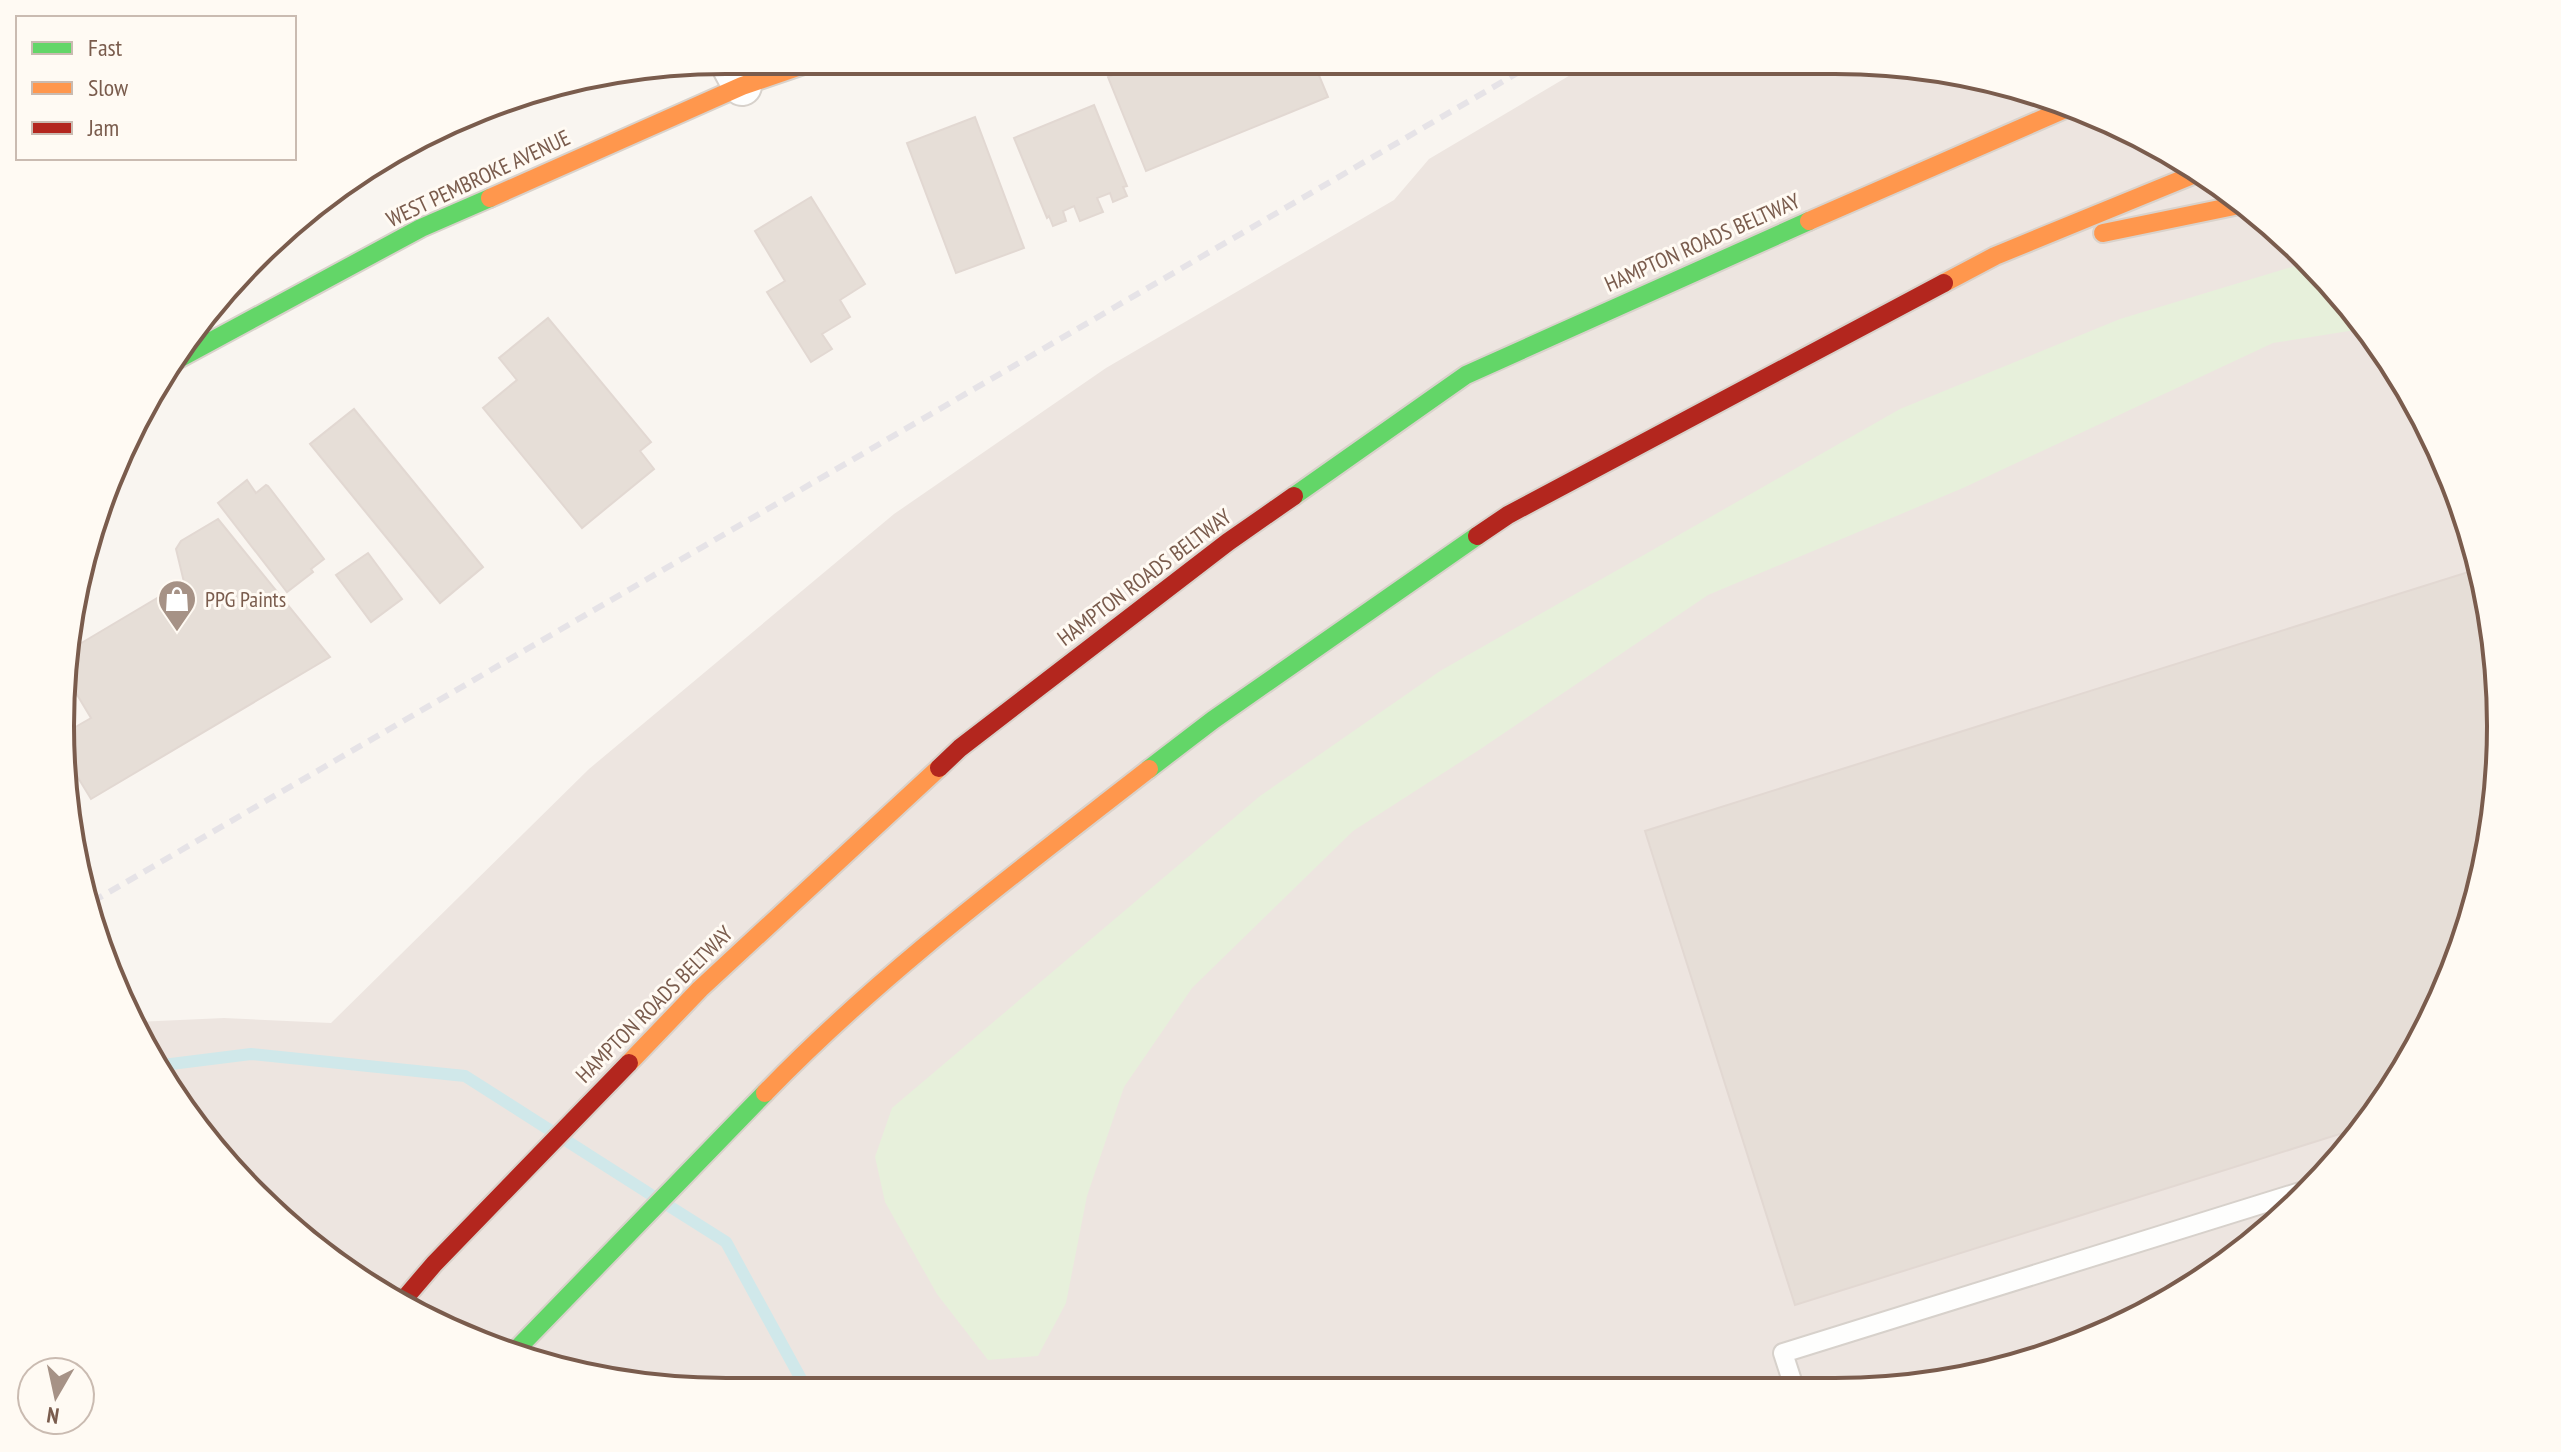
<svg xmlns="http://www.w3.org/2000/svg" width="2561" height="1452" font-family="'PT Sans Narrow',sans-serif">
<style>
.industrial{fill:#ede5e0}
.green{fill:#e7f0db}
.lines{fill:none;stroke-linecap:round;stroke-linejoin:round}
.stream{stroke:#d0e8ea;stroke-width:12}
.building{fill:#e6ded7;stroke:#e2d8d2;stroke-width:2}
.lane-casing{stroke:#d7d1cb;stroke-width:22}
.street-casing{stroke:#d7d1cb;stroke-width:42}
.fast-casing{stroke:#d9d2cb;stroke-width:22}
.slow-casing{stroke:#d9d2cb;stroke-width:22}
.jam-casing{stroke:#d9d2cb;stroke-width:22}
.lane{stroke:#fefefd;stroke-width:18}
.street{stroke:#fefefd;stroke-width:38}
.fast{stroke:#63d668;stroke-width:18}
.slow{stroke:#ff974d;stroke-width:18}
.jam{stroke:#b3261e;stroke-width:18}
.rail{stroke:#e6e3e7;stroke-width:6;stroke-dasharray:12 8;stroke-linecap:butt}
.labels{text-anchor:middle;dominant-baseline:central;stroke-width:6;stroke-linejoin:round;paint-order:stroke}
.street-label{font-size:22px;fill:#7a5c4d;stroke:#fffaf3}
.poi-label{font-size:22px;fill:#7a5c4d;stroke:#fffaf3;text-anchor:start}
.rim{fill:none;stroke:#7a5c4d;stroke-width:4}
</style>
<rect width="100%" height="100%" fill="#f9f5f0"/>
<!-- industrial -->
<polygon class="industrial" points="1594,61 1878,61 2049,95 2168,149 2274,226 2364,321 2433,432 2478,554 2500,683 2495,813 2466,941 2412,1059 2306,1197 2205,1280 2050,1357 1921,1386 683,1391 512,1357 393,1303 225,1165 136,1022 224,1018 331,1023 589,769 894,514 1106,368 1394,200 1429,159"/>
<!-- green -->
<polygon class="green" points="2308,262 2368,328 2273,343 1963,488 1708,595 1479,750 1353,831 1192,988 1124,1087 1087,1196 1066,1303 1038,1356 988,1360 937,1294 885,1202 875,1157 892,1108 1260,796 1440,671 1900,409 2120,319"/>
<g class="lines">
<!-- stream -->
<g class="stream">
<polyline points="163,1065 251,1054 465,1076 653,1196"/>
<polyline points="669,1206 726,1242 807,1390"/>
</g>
</g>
<!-- building -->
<g class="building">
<polygon points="1149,61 1313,61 1328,97 1146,171 1108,77"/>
<polygon points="1094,105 1127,186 1123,187 1127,196 1113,202 1110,193 1097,198 1103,212 1080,221 1074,206 1063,211 1066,221 1053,226 1049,216 1047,218 1014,138"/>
<polygon points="975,117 1024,248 956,273 907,143"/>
<polygon points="811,197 865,284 840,300 850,317 822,334 832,349 811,362 767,292 785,281 755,231"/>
<polygon points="548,318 651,442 640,451 654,469 582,528 483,408 517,380 499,358"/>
<polygon points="354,409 483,567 440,603 310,444"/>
<polygon points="247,480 256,493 266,485 268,486 324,559 311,569 313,572 287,592 218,503"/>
<polygon points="218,519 330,657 91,799 63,753 65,733 91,718 70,683 73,648 184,582 176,549 181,541"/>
<polygon points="368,553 402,599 371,622 336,575"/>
<polygon points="2481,568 2500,683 2495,813 2466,941 2412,1059 2359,1128 1795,1305 1645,831"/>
</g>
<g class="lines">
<!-- lane casing -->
<g class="lane-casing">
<polyline id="lane" points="1794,1387 1783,1353 2313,1188"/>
</g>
<!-- street casing -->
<g class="street-casing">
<polyline id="street" points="728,60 742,86"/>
</g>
<!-- fast casing -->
<g class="fast-casing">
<g id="fast">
<polyline points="169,364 421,228 490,198"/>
<polyline points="1294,496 1466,375 1809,221"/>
<polyline points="1149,769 1213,720 1477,536"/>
<polyline points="510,1356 765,1093"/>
</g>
</g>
<!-- slow casing -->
<g class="slow-casing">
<g id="slow">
<polyline points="490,198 742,86 818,60"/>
<polyline points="1809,221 2072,106"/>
<polyline points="2103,233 2244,204"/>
<polyline points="1944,283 1995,256 2200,172"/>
<polyline points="629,1063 700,989 939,768"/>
<path d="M765 1093C881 973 1017 872 1149 769"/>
</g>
</g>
<!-- jam casing -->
<g class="jam-casing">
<g id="jam">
<polyline points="1477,536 1508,515 1944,283"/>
<polyline points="939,768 960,748 1228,542 1294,496"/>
<polyline points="399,1305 434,1264 629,1063"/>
</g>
</g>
<!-- lane -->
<use href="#lane" class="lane"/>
<!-- street -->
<use href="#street" class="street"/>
<!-- fast -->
<use href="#fast" class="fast"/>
<!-- slow -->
<use href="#slow" class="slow"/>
<!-- jam -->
<use href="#jam" class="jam"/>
<!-- rail -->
<polyline class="rail" points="92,902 1538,61"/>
</g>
<!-- icons -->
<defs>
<g id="shop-pin" transform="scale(2)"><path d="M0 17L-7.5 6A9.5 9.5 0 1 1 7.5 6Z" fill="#a69286" stroke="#fffaf3"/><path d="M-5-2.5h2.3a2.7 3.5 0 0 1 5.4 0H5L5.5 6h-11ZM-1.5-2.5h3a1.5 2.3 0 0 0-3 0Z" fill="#fff"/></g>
</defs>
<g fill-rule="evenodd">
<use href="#shop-pin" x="177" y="599"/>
</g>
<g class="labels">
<!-- street labels -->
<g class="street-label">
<text transform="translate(478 178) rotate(-25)">WEST PEMBROKE AVENUE</text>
<text transform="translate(1702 242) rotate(-24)">HAMPTON ROADS BELTWAY</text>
<text transform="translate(1144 577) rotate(-37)">HAMPTON ROADS BELTWAY</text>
<text transform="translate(654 1004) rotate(-45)">HAMPTON ROADS BELTWAY</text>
</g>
<!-- poi labels -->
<g class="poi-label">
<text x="205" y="599">PPG Paints</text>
</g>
</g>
<!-- crop -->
<path d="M0 0H2561V1452H0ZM726 74H1835A652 652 0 0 1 2487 726V726A652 652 0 0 1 1835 1378H726A652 652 0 0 1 74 726V726A652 652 0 0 1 726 74Z" fill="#fffaf3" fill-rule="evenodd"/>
<path class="rim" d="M726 74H1835A652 652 0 0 1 2487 726V726A652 652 0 0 1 1835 1378H726A652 652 0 0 1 74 726V726A652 652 0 0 1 726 74Z"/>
<!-- legend -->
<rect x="16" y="16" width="280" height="144" fill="#fffaf3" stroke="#cabbb1" stroke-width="2"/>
<rect x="32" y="42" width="40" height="12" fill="#63d668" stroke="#cabbb1" stroke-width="2"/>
<text x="88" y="56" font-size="24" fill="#7a5c4d">Fast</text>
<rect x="32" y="82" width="40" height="12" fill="#ff974d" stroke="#cabbb1" stroke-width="2"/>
<text x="88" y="96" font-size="24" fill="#7a5c4d">Slow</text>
<rect x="32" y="122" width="40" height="12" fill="#b3261e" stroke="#cabbb1" stroke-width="2"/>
<text x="88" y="136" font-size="24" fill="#7a5c4d">Jam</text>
<!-- north arrow -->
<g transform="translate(56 1396) rotate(189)"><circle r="38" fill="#fffaf3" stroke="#cabbb1" stroke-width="2"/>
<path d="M0-6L14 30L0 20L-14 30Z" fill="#a69286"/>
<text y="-12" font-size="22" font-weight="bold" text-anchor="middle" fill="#7a5c4d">N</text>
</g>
</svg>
